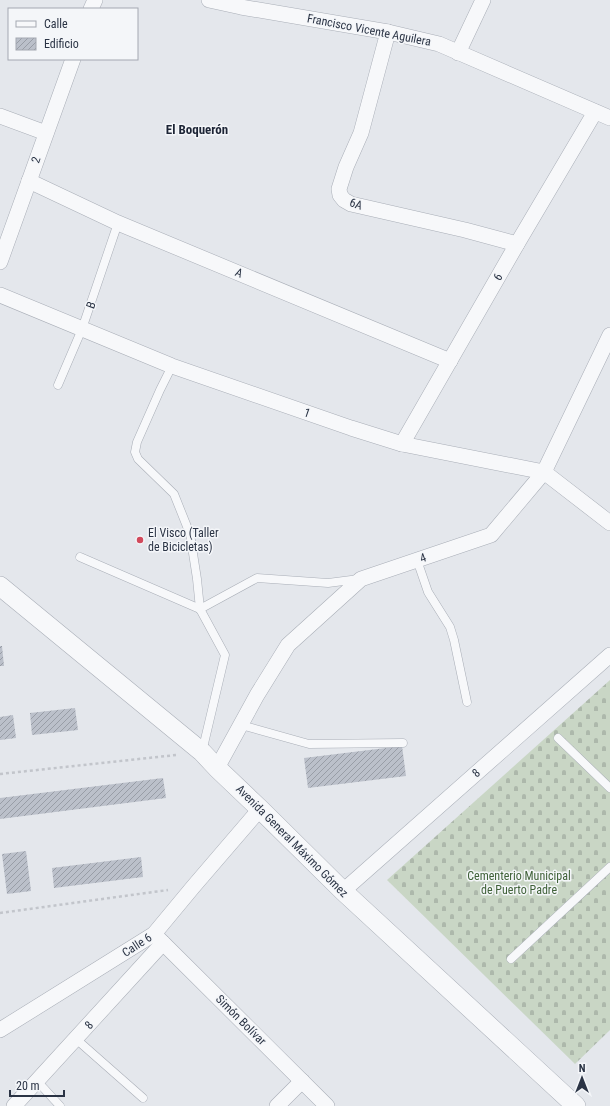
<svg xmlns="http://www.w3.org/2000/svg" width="610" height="1106" font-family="'Roboto Condensed',sans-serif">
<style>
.cemetery{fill:url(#cemetery-stones)}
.building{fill:url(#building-hatch)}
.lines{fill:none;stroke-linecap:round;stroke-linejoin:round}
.service-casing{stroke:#a9aeb7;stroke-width:9}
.minor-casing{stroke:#a9aeb7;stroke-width:16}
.tertiary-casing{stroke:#a9aeb7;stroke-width:20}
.path{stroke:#c2c5cb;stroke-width:2.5;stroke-dasharray:3 3;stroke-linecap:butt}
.service{stroke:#f7f8fa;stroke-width:8}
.minor{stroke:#f7f8fa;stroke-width:15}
.tertiary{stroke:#f7f8fa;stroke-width:19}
.poi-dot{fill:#d1495b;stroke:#f4f6f9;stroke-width:1.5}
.labels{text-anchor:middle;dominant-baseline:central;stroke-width:3;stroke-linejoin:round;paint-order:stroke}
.street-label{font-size:12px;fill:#2b3445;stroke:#f4f6f9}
.poi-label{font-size:12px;fill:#2b3445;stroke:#f4f6f9;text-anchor:start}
.park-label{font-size:12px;fill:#3f6138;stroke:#f4f6f9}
.neighbourhood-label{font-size:13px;font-weight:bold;fill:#1d2536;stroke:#f4f6f9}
</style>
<defs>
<pattern id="cemetery-stones" width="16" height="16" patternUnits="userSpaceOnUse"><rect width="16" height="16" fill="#c9d6c5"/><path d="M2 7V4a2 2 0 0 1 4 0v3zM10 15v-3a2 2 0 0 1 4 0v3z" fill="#adb8ab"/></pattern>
<pattern id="building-hatch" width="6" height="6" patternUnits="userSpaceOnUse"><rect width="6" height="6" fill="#bbc0ca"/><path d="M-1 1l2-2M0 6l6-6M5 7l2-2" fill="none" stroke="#989da6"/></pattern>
</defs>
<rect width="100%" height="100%" fill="#e4e7ec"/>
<!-- cemetery -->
<polygon class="cemetery" points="610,680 610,1030 575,1064 387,880"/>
<!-- building -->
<g class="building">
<polygon points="0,646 2,646 4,666 0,666"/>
<polygon points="75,708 78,730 32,735 30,713"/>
<polygon points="13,715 16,738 0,740 0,717"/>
<polygon points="402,746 406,776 308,788 304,758"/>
<polygon points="163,778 166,798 0,819 0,798"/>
<polygon points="26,851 31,891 7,894 2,854"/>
<polygon points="141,857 143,877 54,888 52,868"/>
</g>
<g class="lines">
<!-- service casing -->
<g class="service-casing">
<g id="service">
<polyline points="172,366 160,390 137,442 135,452 138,459 174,494 190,534 197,579 200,609 225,655 202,752"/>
<polyline points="58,385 82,329 118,223"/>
<polyline points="80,557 200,609"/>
<polyline points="417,560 428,592 450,627 454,640 467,702"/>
<polyline points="200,609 257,578 328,583 359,579"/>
<polyline points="241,725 309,744 403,743"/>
<polyline points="558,738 610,788"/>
<polyline points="511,959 610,867"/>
<polyline points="76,1039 143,1098"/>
<polyline points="38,1082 60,1106"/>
</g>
</g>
<!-- minor casing -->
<g class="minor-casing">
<g id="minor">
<polyline points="209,0 241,7 388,32 439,44 610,118"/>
<polyline points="91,9 95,0"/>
<polyline points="388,32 361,133 346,167 339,189 340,195 344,200 351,204 465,230 517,244"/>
<polyline points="458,53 483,0"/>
<polyline points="0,116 46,133"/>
<polyline points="29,181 118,223 450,361"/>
<polyline points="0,262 73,59"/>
<polyline points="0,295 172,366 351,428 402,444 544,472 610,523"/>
<polyline points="402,444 517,244 595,112"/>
<polyline points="217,768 257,695 288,645 361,579 491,535 544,472 610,335"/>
<polyline points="343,891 610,655"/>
<polyline points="154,934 327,1106"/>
<polyline points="0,1030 154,934 193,887 260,809"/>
<polyline points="14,1106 163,943"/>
<polyline points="277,1106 302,1081"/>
</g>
</g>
<!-- tertiary casing -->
<g class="tertiary-casing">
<polyline id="tertiary" points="0,586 202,752 217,768 260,809 343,891 576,1106"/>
</g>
<!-- path -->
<g class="path">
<polyline points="0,774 176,755"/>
<polyline points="0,913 168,890"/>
</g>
<!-- service -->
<use href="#service" class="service"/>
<!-- minor -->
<use href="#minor" class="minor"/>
<!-- tertiary -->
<use href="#tertiary" class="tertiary"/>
</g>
<!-- markers -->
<circle class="poi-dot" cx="140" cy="540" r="4"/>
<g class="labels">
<!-- street labels -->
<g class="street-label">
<text transform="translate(369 30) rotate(11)">Francisco Vicente Aguilera</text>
<text transform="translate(36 160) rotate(-71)">2</text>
<text transform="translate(356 204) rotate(18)">6A</text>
<text transform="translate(239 273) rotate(23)">A</text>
<text transform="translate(498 277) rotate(-60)">6</text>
<text transform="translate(91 305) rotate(-71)">B</text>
<text transform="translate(307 413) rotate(19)">1</text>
<text transform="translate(423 558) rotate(-19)">4</text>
<text transform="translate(476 773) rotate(-41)">8</text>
<text transform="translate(292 841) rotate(45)">Avenida General Máximo Gómez</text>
<text transform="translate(137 945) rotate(-33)">Calle 6</text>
<text transform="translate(241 1020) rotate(45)">Simón Bolívar</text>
<text transform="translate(89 1025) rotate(-48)">8</text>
</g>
<!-- poi labels -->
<g class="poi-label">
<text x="148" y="533">El Visco (Taller<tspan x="148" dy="14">de Bicicletas)</tspan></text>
</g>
<!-- park labels -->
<g class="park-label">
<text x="519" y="876">Cementerio Municipal<tspan x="519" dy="14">de Puerto Padre</tspan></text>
</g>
<!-- neighbourhood labels -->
<g class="neighbourhood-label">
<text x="197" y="129">El Boquerón</text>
</g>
</g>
<!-- legend -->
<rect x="8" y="8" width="130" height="52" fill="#f4f6f9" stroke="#a4a8b1"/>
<rect x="16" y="21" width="20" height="6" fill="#f7f8fa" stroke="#a4a8b1"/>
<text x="44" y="28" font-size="12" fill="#2b3445">Calle</text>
<rect x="16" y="38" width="20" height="12" fill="url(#building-hatch)" stroke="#a4a8b1"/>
<text x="44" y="48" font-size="12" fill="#2b3445">Edificio</text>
<!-- north arrow -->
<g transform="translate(582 1078)" stroke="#f4f6f9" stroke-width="3" paint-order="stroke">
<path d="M0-3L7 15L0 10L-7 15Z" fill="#2b3445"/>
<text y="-6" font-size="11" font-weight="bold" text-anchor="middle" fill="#2b3445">N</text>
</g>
<!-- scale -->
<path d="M10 1090v6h54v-6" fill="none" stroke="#2b3445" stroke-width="2"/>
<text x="16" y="1090" font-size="12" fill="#2b3445" stroke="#f4f6f9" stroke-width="3" paint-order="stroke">20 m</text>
</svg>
